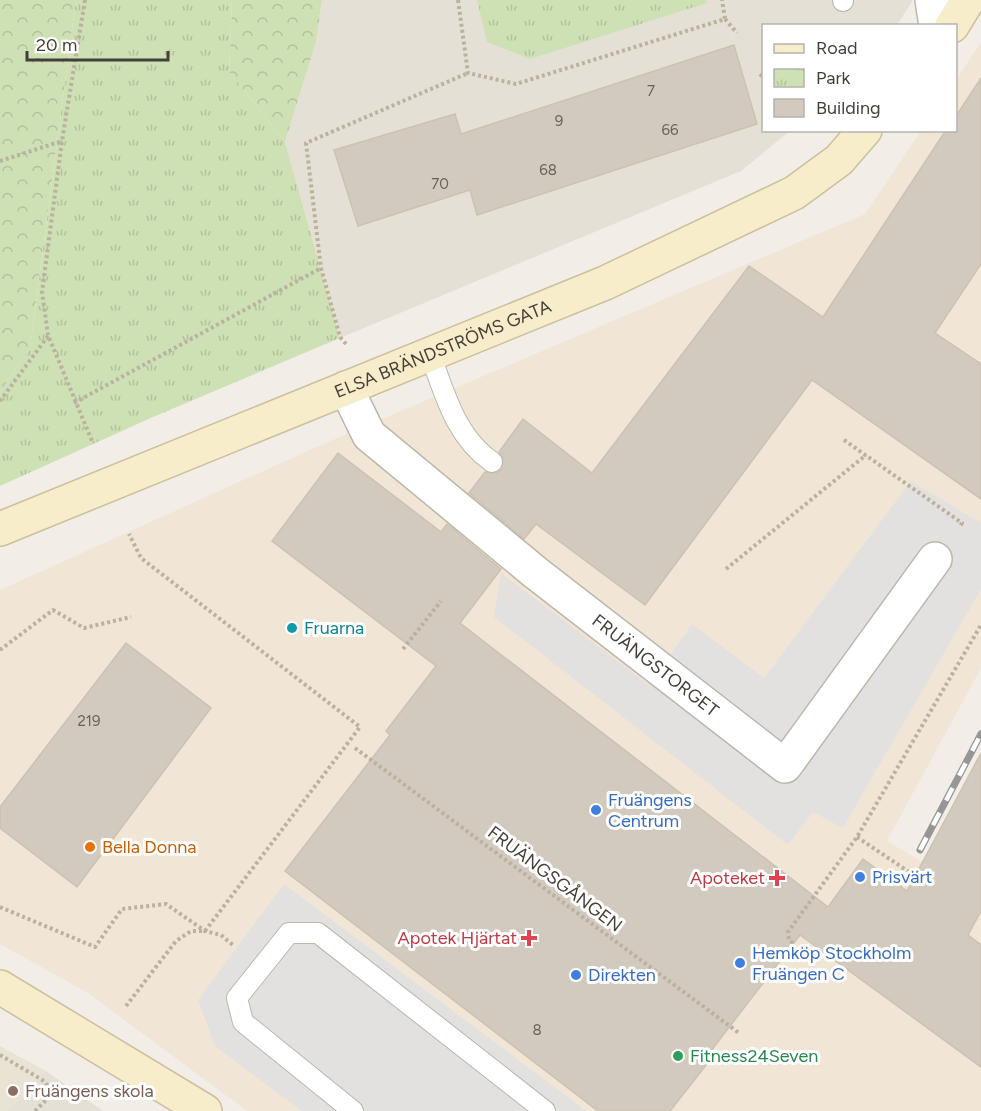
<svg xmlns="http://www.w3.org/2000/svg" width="981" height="1111" font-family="Figtree,sans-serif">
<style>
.residential{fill:#e5e0d6}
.commercial{fill:#f1e5d5}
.education{fill:#e9e3d3}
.forest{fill:url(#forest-crowns)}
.park{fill:url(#park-tufts)}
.parking{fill:#e3e1df}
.building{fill:#d2cabe;stroke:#ccc2b2;stroke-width:1.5}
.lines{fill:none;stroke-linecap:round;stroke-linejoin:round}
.lane-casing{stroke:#bcb6ab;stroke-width:22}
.street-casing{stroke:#bcb6ab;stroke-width:36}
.secondary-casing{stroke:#ccbf9c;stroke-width:36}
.path{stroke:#bcb19e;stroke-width:4;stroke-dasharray:3 3;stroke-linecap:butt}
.lane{stroke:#fff;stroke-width:20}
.street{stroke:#fff;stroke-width:33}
.secondary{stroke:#f8edcb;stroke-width:33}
.rail-casing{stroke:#969696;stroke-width:7}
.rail{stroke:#fff;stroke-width:4.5;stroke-dasharray:14;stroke-linecap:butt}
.culture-dot{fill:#0f9aa8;stroke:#fff;stroke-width:2}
.shop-dot{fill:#3f7fe0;stroke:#fff;stroke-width:2}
.food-dot{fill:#e8710a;stroke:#fff;stroke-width:2}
.health-dot{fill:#e0444e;stroke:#fff;stroke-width:2}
.leisure-dot{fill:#2e9e5b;stroke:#fff;stroke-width:2}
.education-dot{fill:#8d6e63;stroke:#fff;stroke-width:2}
.labels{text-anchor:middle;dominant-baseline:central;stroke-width:6;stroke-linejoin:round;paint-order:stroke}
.number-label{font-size:15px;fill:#686259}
.street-label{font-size:18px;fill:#443f37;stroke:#fff}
.culture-label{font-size:18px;fill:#0d838f;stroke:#fff;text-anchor:start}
.shop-label{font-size:18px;fill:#366cbe;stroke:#fff;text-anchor:start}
.food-label{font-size:18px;fill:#c56008;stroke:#fff;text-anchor:start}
.health-label{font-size:18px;fill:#be3a42;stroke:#fff;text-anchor:end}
.leisure-label{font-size:18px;fill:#27864d;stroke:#fff;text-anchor:start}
.education-label{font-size:18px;fill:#785e54;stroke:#fff;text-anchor:start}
</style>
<defs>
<pattern id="forest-crowns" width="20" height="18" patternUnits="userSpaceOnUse" patternTransform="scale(1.5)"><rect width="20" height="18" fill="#cee1b5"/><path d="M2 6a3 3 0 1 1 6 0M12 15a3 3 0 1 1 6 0" fill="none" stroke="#b2c29c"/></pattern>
<pattern id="park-tufts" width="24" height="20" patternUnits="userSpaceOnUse" patternTransform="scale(1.5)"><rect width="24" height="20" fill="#cee1b5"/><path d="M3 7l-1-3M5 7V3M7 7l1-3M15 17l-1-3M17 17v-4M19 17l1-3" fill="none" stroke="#b2c29c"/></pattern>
</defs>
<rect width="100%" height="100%" fill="#f2eee7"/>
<!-- residential -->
<g class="residential">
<polygon points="322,0 913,0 897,25 764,26 764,130 790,131 741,171 340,338 285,142 316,42"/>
<polygon points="46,1071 103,1111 7,1111"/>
</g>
<!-- commercial -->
<polygon class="commercial" points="981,42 981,668 887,841 981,896 981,1111 247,1111 88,993 0,944 0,590 323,444 865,214 921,131 956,130 956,80"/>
<!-- education -->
<polygon class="education" points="0,1046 46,1071 7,1111 0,1111"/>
<!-- forest -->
<g class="forest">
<polygon points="0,0 76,0 30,348 0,392"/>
<polygon points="232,0 322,0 316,42 285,142 229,72"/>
</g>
<!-- park -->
<g class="park">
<polygon points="76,0 232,0 229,72 285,142 340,338 153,417 0,486 0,392 30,348"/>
<polygon points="477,0 706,0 707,3 530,59 487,42"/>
</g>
<!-- parking -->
<g class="parking">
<polygon points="911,481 981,523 981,589 843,828 813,812 788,845 494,617 501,573 649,685 692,624 764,678"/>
<polygon points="284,884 586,1111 302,1111 215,1046 198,1000"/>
</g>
<!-- building -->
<g class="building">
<polygon points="734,45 757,124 477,215 470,190 358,226 334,150 455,114 461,134"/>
<polygon points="981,78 981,264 935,333 981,364 981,499 812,380 645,605 536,524 524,539 469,493 485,472 496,473 502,469 503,458 499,452 523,419 592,473 749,266 823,317 946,130 956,130 956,116"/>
<polygon points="338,453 441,532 447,524 501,569 460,623 828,907 863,859 907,891 981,753 981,911 968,935 981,945 981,1067 800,935 707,1056 711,1059 670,1111 598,1111 285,871 390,735 386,731 436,666 272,541"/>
<polygon points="126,643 211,708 77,887 0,828 0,807"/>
</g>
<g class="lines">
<!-- lane casing -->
<g class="lane-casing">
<g id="lane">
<polyline points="843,0 843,1"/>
<path d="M430 354C445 394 455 436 492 462"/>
<polyline points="353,1111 243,1022 237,998 289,933 318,933 545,1111"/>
</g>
</g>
<!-- street casing -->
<g class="street-casing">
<g id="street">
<polyline points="932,0 936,26"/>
<path id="s1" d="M346 388 369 435 536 573 785 766 935 559"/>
</g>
</g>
<!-- secondary casing -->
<g class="secondary-casing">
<g id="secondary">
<polyline points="952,26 968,0"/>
<path id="s2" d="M0 529 605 283 794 193 839 160 865 130"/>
<polyline points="0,987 205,1111"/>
</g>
</g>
<!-- path -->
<g class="path">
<polyline points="85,0 62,141 42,292 48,335 92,441"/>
<polyline points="458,0 468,73 516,84 725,19 722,0"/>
<polyline points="725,19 737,33"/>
<polyline points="760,74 764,78"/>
<polyline points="0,161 62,141"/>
<polyline points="346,344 340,337 321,268 306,143 468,73"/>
<polyline points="0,401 48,336"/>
<polyline points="74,403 321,268"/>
<polyline points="844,440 962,523 959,528"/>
<polyline points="726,569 866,455"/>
<polyline points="403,649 441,601"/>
<polyline points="0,650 53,610 84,628 131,617"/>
<polyline points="355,748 739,1033"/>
<polyline points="857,837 915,876"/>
<polyline points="0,907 95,947 122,909 166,904 205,931 221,935 234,946"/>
<polyline points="793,943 789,940 788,932 857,837 981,625"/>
<polyline points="126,1006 176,941 191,931 205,931 360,727 141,558 129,534"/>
<polyline points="0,1055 44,1081 52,1092"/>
<polyline points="35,1111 61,1085"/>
</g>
<!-- lane -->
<use href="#lane" class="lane"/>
<!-- street -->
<use href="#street" class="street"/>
<!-- secondary -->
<use href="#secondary" class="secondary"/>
<!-- rail casing -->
<g class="rail-casing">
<polyline id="rail" points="920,850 981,734"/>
</g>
<!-- rail -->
<use href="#rail" class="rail"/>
</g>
<!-- markers -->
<circle class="culture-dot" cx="292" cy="628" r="6"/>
<g class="shop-dot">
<circle cx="596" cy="810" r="6"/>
<circle cx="860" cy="877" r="6"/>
<circle cx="740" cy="963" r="6"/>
<circle cx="576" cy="975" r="6"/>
</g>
<circle class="food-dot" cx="90" cy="847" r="6"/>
<g class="health-dot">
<path d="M774 869h6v6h6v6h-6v6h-6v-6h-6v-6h6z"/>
<path d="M526 929h6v6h6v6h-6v6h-6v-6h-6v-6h6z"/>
</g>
<circle class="leisure-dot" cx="678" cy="1056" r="6"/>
<circle class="education-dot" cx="13" cy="1091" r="6"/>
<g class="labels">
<!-- number labels -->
<g class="number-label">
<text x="651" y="91">7</text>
<text x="559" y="121">9</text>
<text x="670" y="130">66</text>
<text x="548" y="170">68</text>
<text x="440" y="184">70</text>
<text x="89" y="721">219</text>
<text x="537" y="1030">8</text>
</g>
<!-- street labels -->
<g class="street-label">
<text stroke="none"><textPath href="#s2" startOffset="478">ELSA BRÄNDSTRÖMS GATA</textPath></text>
<text stroke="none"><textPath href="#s1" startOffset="420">FRUÄNGSTORGET</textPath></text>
<text transform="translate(555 879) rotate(37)">FRUÄNGSGÅNGEN</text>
</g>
<!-- culture labels -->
<g class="culture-label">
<text x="304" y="628">Fruarna</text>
</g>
<!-- shop labels -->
<g class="shop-label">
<text x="608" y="800">Fruängens<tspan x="608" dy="21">Centrum</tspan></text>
<text x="872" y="877">Prisvärt</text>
<text x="752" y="953">Hemköp Stockholm<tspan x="752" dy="21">Fruängen C</tspan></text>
<text x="588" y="975">Direkten</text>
</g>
<!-- food labels -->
<g class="food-label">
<text x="102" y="847">Bella Donna</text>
</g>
<!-- health labels -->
<g class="health-label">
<text x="765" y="878">Apoteket</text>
<text x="517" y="938">Apotek Hjärtat</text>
</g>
<!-- leisure labels -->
<g class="leisure-label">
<text x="690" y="1056">Fitness24Seven</text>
</g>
<!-- education labels -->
<g class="education-label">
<text x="25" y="1091">Fruängens skola</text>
</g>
</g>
<!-- legend -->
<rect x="762" y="24" width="195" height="108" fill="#ffffff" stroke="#b4b2af" stroke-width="1.5"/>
<rect x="774" y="44" width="30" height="9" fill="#f8edcb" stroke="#b4b2af" stroke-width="1.5"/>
<text x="816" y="54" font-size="18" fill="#443f37">Road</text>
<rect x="774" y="69" width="30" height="18" fill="url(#park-tufts)" stroke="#b4b2af" stroke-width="1.5"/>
<text x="816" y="84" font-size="18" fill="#443f37">Park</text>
<rect x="774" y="99" width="30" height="18" fill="#d2cabe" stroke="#b4b2af" stroke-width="1.5"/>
<text x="816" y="114" font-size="18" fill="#443f37">Building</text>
<!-- scale -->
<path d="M27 51v9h141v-9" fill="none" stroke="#443f37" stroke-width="3"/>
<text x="36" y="51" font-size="18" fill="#443f37" stroke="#ffffff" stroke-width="4.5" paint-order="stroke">20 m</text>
</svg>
